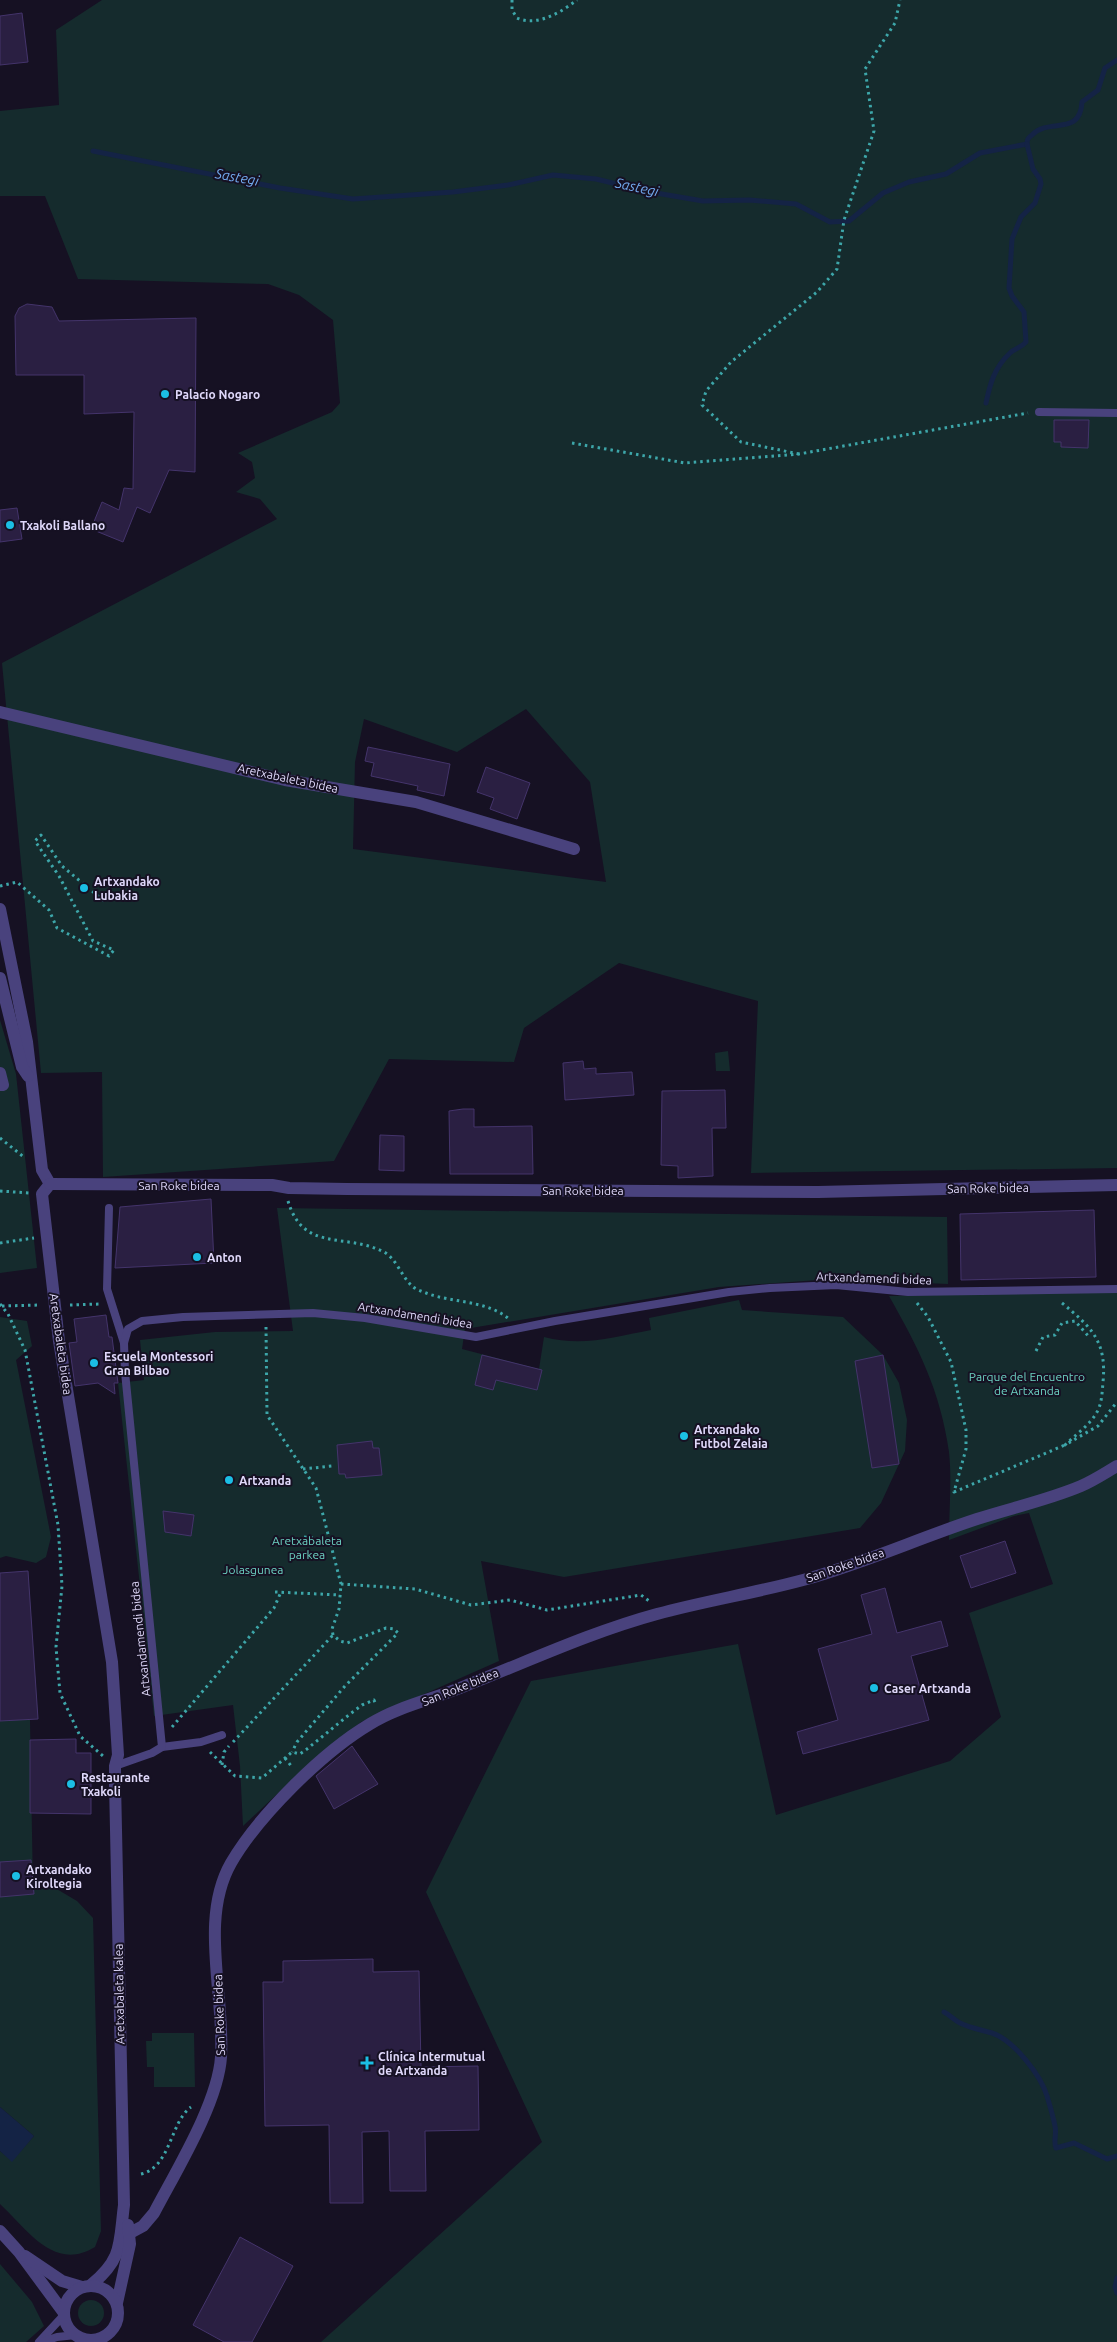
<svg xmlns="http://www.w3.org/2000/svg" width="1117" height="2342" font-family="Ubuntu,sans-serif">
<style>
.green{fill:#152b2d;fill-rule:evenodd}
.water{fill:#142345}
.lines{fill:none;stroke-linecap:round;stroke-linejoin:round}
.stream{stroke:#142345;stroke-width:5}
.building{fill:#2a1f42;stroke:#44346b}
.path{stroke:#3da6a9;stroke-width:3;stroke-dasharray:2.5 4;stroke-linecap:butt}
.service{stroke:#49427d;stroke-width:8}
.pedestrian{stroke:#49427d;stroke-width:12}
.minor{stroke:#49427d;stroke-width:12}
.tertiary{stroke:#49427d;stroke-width:12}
.poi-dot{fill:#1bbee4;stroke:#161123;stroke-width:2}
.labels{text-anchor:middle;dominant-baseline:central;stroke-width:4;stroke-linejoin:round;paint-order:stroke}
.poi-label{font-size:12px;font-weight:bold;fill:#dfd8fa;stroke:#161123;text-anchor:start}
.street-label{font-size:12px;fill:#dfd8fa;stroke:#161123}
.park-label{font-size:12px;fill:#6cd2c2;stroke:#161123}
.water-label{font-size:14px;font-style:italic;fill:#72aaef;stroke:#161123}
</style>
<rect width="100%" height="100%" fill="#161123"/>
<!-- green -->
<g class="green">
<path d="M102 0H1117V1168L751 1173 758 1001 619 963 524 1028 514 1062 389 1059 334 1161 103 1177 102 1072 41 1073 2 663 277 519 260 499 236 492 255 478 252 462 238 453 332 412 340 403 333 320 299 295 268 284 78 279 45 196H0V111L59 105 56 30ZM526 709 590 782 606 882 353 849 355 762 364 719 457 752Z"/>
<polygon points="0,1020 16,1074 37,1268 0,1273"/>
<polygon points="728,1051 730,1071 716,1071 715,1053"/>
<path d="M277 1208 947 1217 948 1284 832 1279 719 1287 465 1329 462 1349 539 1369 544 1337C583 1347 613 1337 651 1330L649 1318 739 1300 742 1310 843 1317 883 1355 899 1383 907 1420 905 1451 881 1503 860 1528 564 1577 481 1561 499 1661 361 1722 309 1764 243 1826 240 1766 233 1705 154 1716 118 1383 144 1380 140 1340 215 1332 293 1331Z"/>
<path d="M1117 1291V2342H321L542 2142 426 1892 531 1681 738 1644 776 1815 950 1761 1001 1717 969 1613 1053 1584 1029 1513 1014 1516 949 1540C949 1511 952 1480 949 1452 940 1390 919 1349 889 1296Z"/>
<polygon points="0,1317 27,1321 32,1346 16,1360 51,1537 46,1557 36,1563 6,1556 0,1558"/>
<path d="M28 1571 38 1718 30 1720 33 1889 55 1888 77 1901 93 1918 101 2231 95 2247C54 2272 28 2230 0 2204V2151L12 2161 34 2136 0 2107V1573Z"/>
<polygon points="152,2033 194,2033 195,2087 154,2087 154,2067 147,2067 146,2041 152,2041"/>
<polygon points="0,2264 32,2302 44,2326 26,2342 0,2342"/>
<circle cx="91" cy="2313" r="13"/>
</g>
<!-- water -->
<polygon class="water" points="0,2107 34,2136 12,2162 0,2151"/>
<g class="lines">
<!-- stream -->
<g class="stream">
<path d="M93 151 280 188 353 199 453 192 508 185 553 175 596 179 650 192 703 201 749 200 796 204 830 222 849 221 883 193 909 182 946 174 980 153 1027 144C1027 139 1028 138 1032 135 1050 117 1080 137 1082 102L1098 90 1105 68 1117 60"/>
<path d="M986 403C990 384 994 368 1010 353 1015 348 1021 348 1026 342L1024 312 1012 296 1009 288 1012 239 1021 217 1035 203 1041 184 1040 179 1033 169 1027 144"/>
<path d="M944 2012C950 2015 954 2020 960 2023 970 2028 982 2030 992 2033 1014 2040 1041 2076 1047 2096 1050 2106 1053 2116 1055 2126 1057 2134 1053 2141 1056 2148L1074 2143 1107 2159 1117 2156"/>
<polyline points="1117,2278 1115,2287 1117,2293"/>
</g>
</g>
<!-- building -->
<g class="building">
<polygon points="22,13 28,62 0,65 0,16"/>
<polygon points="27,304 52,307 59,321 196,318 195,472 169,470 150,513 137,507 123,542 91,529 102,502 119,510 124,488 133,489 134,412 84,414 84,375 16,375 15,316 19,308"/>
<polygon points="1054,420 1089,420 1088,448 1061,447 1061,442 1054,442"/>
<polygon points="17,508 22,539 0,542 0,510"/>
<polygon points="368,747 450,764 444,796 417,790 418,786 371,776 374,763 365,761"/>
<polygon points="486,767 530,783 517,819 490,809 494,798 477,792"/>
<polygon points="583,1061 584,1069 596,1068 596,1074 632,1072 634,1095 565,1100 563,1063"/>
<polygon points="725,1090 726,1128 712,1128 713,1176 678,1178 678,1166 661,1165 662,1091"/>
<polygon points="463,1109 474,1109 474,1127 532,1126 533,1174 450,1174 449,1111"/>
<polygon points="380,1135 404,1136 404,1171 379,1170"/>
<polygon points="211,1199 214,1263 115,1268 120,1207"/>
<polygon points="1094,1210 1096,1277 961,1280 960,1214"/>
<polygon points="106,1315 109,1337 112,1337 118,1383 114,1383 115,1394 98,1383 75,1386 69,1343 77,1342 74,1319"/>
<polygon points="482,1355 542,1370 537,1390 496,1380 493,1390 475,1385"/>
<polygon points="883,1355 899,1464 872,1468 855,1361"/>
<polygon points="372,1441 373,1448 379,1448 382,1475 346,1478 345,1474 339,1474 337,1445"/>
<polygon points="163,1511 194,1515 191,1536 165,1532"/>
<polygon points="1005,1541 1016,1573 971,1588 960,1556"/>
<polygon points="28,1571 38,1719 0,1721 0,1573"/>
<polygon points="885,1588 897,1633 941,1621 948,1646 911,1656 929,1720 803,1754 797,1732 838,1720 818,1649 872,1634 861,1595"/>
<polygon points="76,1739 76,1753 91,1753 91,1814 30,1813 30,1740"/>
<polygon points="352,1746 378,1784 334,1809 316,1776"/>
<polygon points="31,1860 34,1894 0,1897 0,1862"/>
<polygon points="373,1959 373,1972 419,1971 421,2067 478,2066 479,2130 425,2131 426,2191 390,2191 389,2131 362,2132 363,2203 330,2203 329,2125 265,2126 263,1982 283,1982 283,1961"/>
<polygon points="240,2237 293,2266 252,2342 224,2342 193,2325"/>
</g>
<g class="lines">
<!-- path -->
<g class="path">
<path d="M512 0V10L517 18C538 27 561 12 577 0"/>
<polyline points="572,443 685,463 799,454 1028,413"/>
<polyline points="799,454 741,442 702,405 706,391 731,362 817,292 837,269 844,220 874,131 865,69 895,23 900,0"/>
<polyline points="0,886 17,882 49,910 57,928 109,956 114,950 93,941 59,876 35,841 41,835 62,866 104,901"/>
<polyline points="0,1138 25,1158"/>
<polyline points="0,1191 29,1193"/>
<path d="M288 1201C303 1252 344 1233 382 1251 396 1257 401 1276 412 1286 415 1289 421 1291 426 1293 452 1303 487 1300 509 1319"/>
<polyline points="0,1243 34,1238"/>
<polyline points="917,1303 928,1317 951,1362 966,1430 966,1449 954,1492 1065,1445"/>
<path d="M1062 1303C1091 1327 1107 1341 1103 1382 1102 1393 1102 1403 1097 1412 1090 1425 1075 1435 1065 1445L1098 1426 1117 1402"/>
<polyline points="0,1304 8,1314 25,1350 58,1525 62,1586 56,1647 60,1693 80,1736 103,1756"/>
<polyline points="70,1305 101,1304"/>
<polyline points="2,1306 41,1305"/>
<polyline points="266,1327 267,1415 316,1488 341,1584 339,1609 332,1629 333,1635 340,1641 347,1643 386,1628 394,1629 398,1633 345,1686 297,1742 292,1752"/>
<polyline points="1036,1351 1043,1337 1055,1335 1062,1323 1075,1321 1090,1338"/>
<polyline points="303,1469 332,1466"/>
<polyline points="304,1537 330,1540"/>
<polyline points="341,1584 415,1589 471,1605 510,1600 547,1610 641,1595 649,1601"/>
<polyline points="275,1592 340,1595"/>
<polyline points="172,1727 274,1608 281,1592"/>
<polyline points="233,1742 333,1635"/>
<polyline points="210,1752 235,1776 262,1778 292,1752 300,1754 307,1749 350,1714 362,1705 374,1700 376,1705"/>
<polyline points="285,1758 292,1767"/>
<polyline points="222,1765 224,1752 229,1746"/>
<path d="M141 2174C171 2167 170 2122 191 2107"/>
</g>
<!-- service -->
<g class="service">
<polyline points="1039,412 1117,413"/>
<polyline points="109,1208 107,1289 124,1343"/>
<polyline points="162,1747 201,1742 222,1735"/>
<polyline points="115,1766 152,1753 162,1747 125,1372 124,1343 128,1329 142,1321 183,1317 313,1313 365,1318 476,1337 555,1321 729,1292 770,1288 836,1285 908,1292 1117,1289"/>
<polyline points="39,2342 64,2315"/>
<polyline points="42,2342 57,2337 76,2335"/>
</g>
<!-- pedestrian -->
<polyline class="pedestrian" points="0,1073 3,1085 0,1085"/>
<!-- minor -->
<g class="minor">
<polyline points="0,712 285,780 416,802 574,849"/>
<polyline points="0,909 27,1042 42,1170 50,1184"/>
<polyline points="0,978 22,1067 28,1076"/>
<path d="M50 1184 42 1194 59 1341 112 1662 118 1755 115 1766V1783L124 2205C119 2244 123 2259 91 2285"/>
<polyline points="50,1184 272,1185 289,1188 347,1189 818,1192 1117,1185"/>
<path d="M130 2233 143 2226 154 2213C176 2171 218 2103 221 2057 225 1995 199 1919 231 1863 259 1815 323 1752 370 1724 399 1706 434 1699 465 1686 529 1661 591 1632 657 1614 705 1601 755 1593 803 1580 862 1564 919 1538 977 1519 1011 1508 1048 1500 1081 1486 1093 1481 1105 1473 1117 1466"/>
<polyline points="117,2303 130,2244 128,2225"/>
</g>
<!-- tertiary -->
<g class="tertiary">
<polyline points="0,2231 19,2252 64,2313"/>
<polyline points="25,2256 62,2281 82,2287"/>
<circle cx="91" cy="2313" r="27"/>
</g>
</g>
<!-- markers -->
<g class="poi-dot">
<circle cx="165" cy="394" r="5"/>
<circle cx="10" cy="525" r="5"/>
<circle cx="84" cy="888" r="5"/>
<circle cx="197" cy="1257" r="5"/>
<circle cx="94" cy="1363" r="5"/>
<circle cx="684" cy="1436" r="5"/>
<circle cx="229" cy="1480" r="5"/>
<circle cx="874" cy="1688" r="5"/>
<circle cx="71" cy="1784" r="5"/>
<circle cx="16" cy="1876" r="5"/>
<path d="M364.5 2055.5h5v5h5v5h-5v5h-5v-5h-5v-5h5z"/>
</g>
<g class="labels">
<!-- poi labels -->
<g class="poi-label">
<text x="175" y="394">Palacio Nogaro</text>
<text x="20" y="525">Txakoli Ballano</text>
<text x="94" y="881">Artxandako<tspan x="94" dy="14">Lubakia</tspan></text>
<text x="207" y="1257">Anton</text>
<text x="104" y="1356">Escuela Montessori<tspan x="104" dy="14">Gran Bilbao</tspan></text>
<text x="694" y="1429">Artxandako<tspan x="694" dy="14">Futbol Zelaia</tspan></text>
<text x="239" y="1480">Artxanda</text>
<text x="884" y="1688">Caser Artxanda</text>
<text x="81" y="1777">Restaurante<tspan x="81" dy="14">Txakoli</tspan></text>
<text x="26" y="1869">Artxandako<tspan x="26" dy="14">Kiroltegia</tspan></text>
<text x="378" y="2056">Clínica Intermutual<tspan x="378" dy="14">de Artxanda</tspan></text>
</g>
<!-- street labels -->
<g class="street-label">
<text transform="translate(288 778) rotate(12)">Aretxabaleta bidea</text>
<text x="179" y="1185">San Roke bidea</text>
<text transform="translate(988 1188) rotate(-1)">San Roke bidea</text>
<text x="583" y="1190">San Roke bidea</text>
<text transform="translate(874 1278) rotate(2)">Artxandamendi bidea</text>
<text transform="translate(415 1315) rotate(9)">Artxandamendi bidea</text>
<text transform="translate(61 1344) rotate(82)">Aretxabaleta bidea</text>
<text transform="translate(845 1565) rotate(-19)">San Roke bidea</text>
<text transform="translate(140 1639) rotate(-96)">Artxandamendi bidea</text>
<text transform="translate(460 1687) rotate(-22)">San Roke bidea</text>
<text transform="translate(119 1994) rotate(-91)">Aretxabaleta kalea</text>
<text transform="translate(219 2015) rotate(-92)">San Roke bidea</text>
</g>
<!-- park labels -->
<g class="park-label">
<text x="1027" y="1376">Parque del Encuentro<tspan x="1027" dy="14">de Artxanda</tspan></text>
<text x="307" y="1540">Aretxabaleta<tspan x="307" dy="14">parkea</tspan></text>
<text x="253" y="1569">Jolasgunea</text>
</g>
<!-- water labels -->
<g class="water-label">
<text transform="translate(237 177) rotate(10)">Sastegi</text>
<text transform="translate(637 187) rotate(12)">Sastegi</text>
</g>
</g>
</svg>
